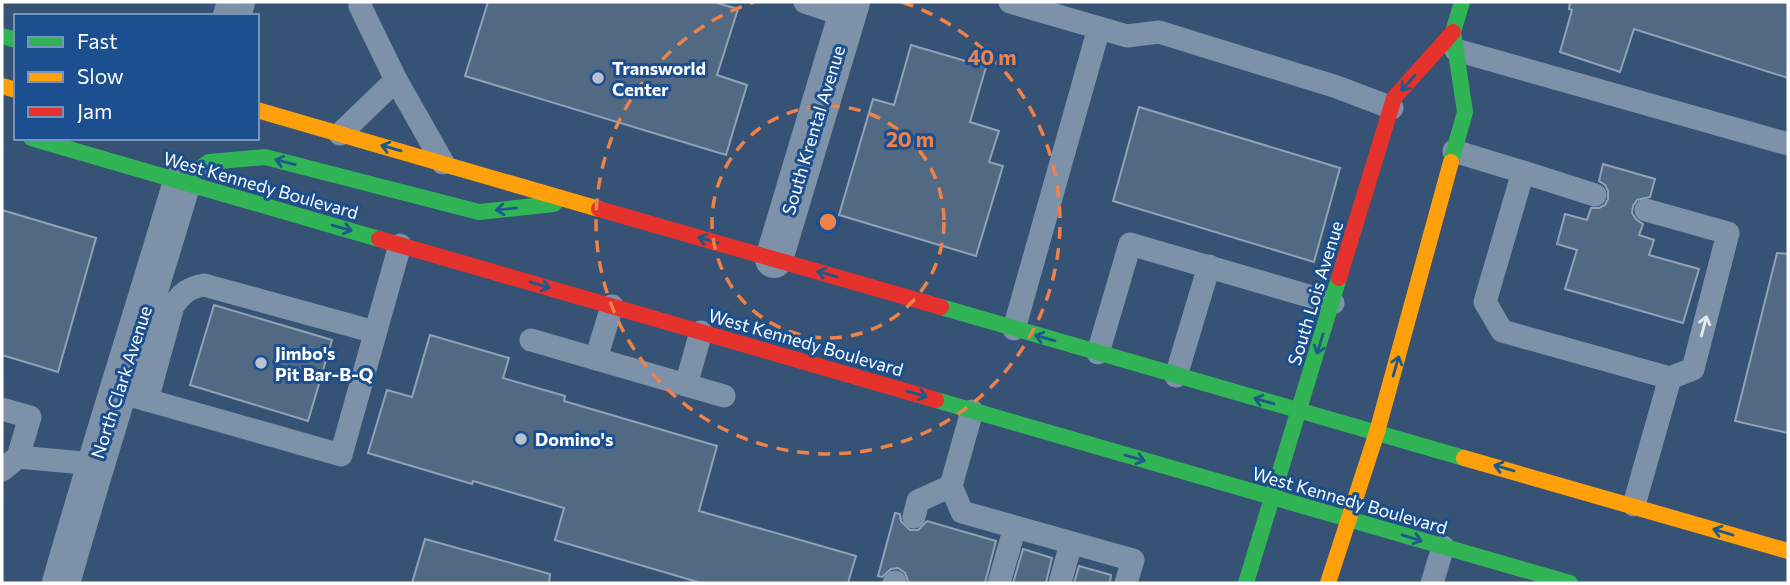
<svg xmlns="http://www.w3.org/2000/svg" width="1790" height="585" font-family="Commissioner,sans-serif">
<style>
.building{fill:#526984;stroke:#92a2b6;stroke-width:2}
.lines{fill:none;stroke-linecap:round;stroke-linejoin:round}
.lane{stroke:#7d92a8;stroke-width:23}
.street{stroke:#7d92a8;stroke-width:38}
.fast{stroke:#30b455;stroke-width:16}
.slow{stroke:#ff9f0a;stroke-width:16}
.jam{stroke:#e5322d;stroke-width:16}
.oneway{stroke:#1d5989}
.oneway2{stroke:#e5e9ee}
.ring{fill:none;stroke:#ee8249;stroke-width:3.5;stroke-dasharray:12 9}
.poi-dot{fill:#b9c2ce;stroke:#1b4f8f;stroke-width:2.5}
.labels{text-anchor:middle;dominant-baseline:central;stroke-width:6;stroke-linejoin:round;paint-order:stroke}
.poi-label{font-size:18px;font-weight:bold;fill:#fff;stroke:#1b4f8f;text-anchor:start}
.street-label{font-size:18px;fill:#fff;stroke:#1b4f8f}
.centre{fill:#ee8249;stroke:#1b4f8f;stroke-width:3.5}
.ring-label{font-size:21px;text-anchor:middle;font-weight:bold;fill:#ee8249;stroke:#1b4f8f;stroke-width:6;stroke-linejoin:round;paint-order:stroke}
</style>
<rect width="100%" height="100%" fill="#365274"/>
<!-- building -->
<g class="building">
<polygon points="488,2 714,2 738,9 717,75 747,85 726,155 465,76"/>
<polygon points="1570,2 1788,2 1788,78 1634,29 1620,72 1560,52 1572,10 1569,9"/>
<polygon points="911,45 986,67 970,122 999,131 989,162 1003,166 976,256 839,215 873,99 894,105"/>
<polygon points="1139,107 1340,168 1314,262 1113,201"/>
<polygon points="1603,164 1655,179 1650,197 1637,200 1633,206 1632,213 1636,219 1643,224 1639,235 1654,240 1649,255 1699,269 1683,323 1565,289 1577,250 1557,244 1565,214 1587,220 1591,208 1599,208 1605,205 1608,199 1608,191 1605,185 1599,181"/>
<polygon points="2,210 96,238 58,372 2,355"/>
<polygon points="1777,253 1788,254 1788,433 1735,421"/>
<polygon points="214,305 332,340 308,421 190,385"/>
<polygon points="430,335 509,358 503,378 565,396 564,401 717,446 699,511 856,556 848,583 701,583 555,540 564,508 473,481 472,484 368,453 387,390 412,397"/>
<polygon points="895,513 900,514 901,521 910,530 918,530 927,521 996,541 985,583 909,583 905,573 898,568 891,569 882,577 878,576"/>
<polygon points="425,539 550,574 549,583 412,583"/>
<polygon points="1023,549 1052,558 1046,583 1013,583"/>
<polygon points="1079,566 1111,575 1110,583 1074,583"/>
</g>
<g class="lines">
<!-- lane -->
<g class="lane">
<polyline points="361,2 360,6 396,80 443,163"/>
<polyline points="805,2 847,16"/>
<polyline points="1010,2 1127,36 1159,32 1337,87 1392,108"/>
<polyline points="1456,50 1788,144"/>
<polyline points="340,134 396,80"/>
<polyline points="1454,151 1523,172 1485,302 1502,331 1670,378 1634,505"/>
<polyline points="1523,172 1595,195"/>
<polyline points="1646,210 1728,233 1693,369 1670,378"/>
<polyline points="1014,329 1099,28"/>
<polyline points="531,340 724,396"/>
<polyline points="1098,353 1130,244 1333,303"/>
<polyline points="596,359 612,306"/>
<polyline points="1176,376 1209,266"/>
<polyline points="686,385 701,332"/>
<polyline points="119,392 341,455 400,245"/>
<path d="M147 400 173 306C182 293 188 288 204 285L375 332"/>
<polyline points="2,409 30,417 18,457 2,470"/>
<polyline points="972,411 951,486 962,512 1133,560 1126,583"/>
<polyline points="18,457 94,464"/>
<polyline points="914,517 918,501 951,486"/>
<polyline points="894,583 895,582"/>
<polyline points="999,583 1015,527"/>
<polyline points="1060,583 1071,543"/>
<polyline points="1432,583 1443,547"/>
</g>
<!-- street -->
<g class="street">
<polyline points="232,16 236,2"/>
<polyline points="774,259 851,2"/>
<path d="M61 583C99 449 142 316 182 182"/>
</g>
<!-- fast -->
<g class="fast">
<polyline points="2,36 16,40"/>
<polyline points="31,138 379,239"/>
<polyline points="1451,162 1465,112 1453,32 1462,2"/>
<polyline points="182,182 209,162 265,157 479,212 554,204"/>
<polyline points="941,307 1464,458"/>
<polyline points="936,400 1570,583"/>
<polyline points="1246,583 1339,278"/>
</g>
<!-- slow -->
<g class="slow">
<polyline points="2,86 16,90"/>
<polyline points="257,110 599,209"/>
<polyline points="1464,458 1788,551"/>
<polyline points="1328,583 1377,432 1451,162"/>
</g>
<!-- jam -->
<g class="jam">
<polyline points="599,209 941,307"/>
<polyline points="379,239 936,400"/>
<polyline points="1339,278 1394,98 1453,32"/>
</g>
</g>
<!-- one-way arrows -->
<defs><path id="oneway-shaft" d="M-6 0H5M1.5-3L5.5 0L1.5 3" fill="none" stroke-width="1.6" stroke-linecap="round" stroke-linejoin="round" transform="scale(1.75)"/></defs>
<g class="oneway">
<use href="#oneway-shaft" transform="translate(1408 83) rotate(132)"/>
<use href="#oneway-shaft" transform="translate(391 148) rotate(-164)"/>
<use href="#oneway-shaft" transform="translate(285 162) rotate(-166)"/>
<use href="#oneway-shaft" transform="translate(506 209) rotate(174)"/>
<use href="#oneway-shaft" transform="translate(342 228) rotate(16)"/>
<use href="#oneway-shaft" transform="translate(708 240) rotate(-164)"/>
<use href="#oneway-shaft" transform="translate(827 274) rotate(-164)"/>
<use href="#oneway-shaft" transform="translate(540 285) rotate(16)"/>
<use href="#oneway-shaft" transform="translate(1045 338) rotate(-164)"/>
<use href="#oneway-shaft" transform="translate(1320 344) rotate(107)"/>
<use href="#oneway-shaft" transform="translate(1396 366) rotate(-74)"/>
<use href="#oneway-shaft" transform="translate(917 394) rotate(16)"/>
<use href="#oneway-shaft" transform="translate(1264 401) rotate(-164)"/>
<use href="#oneway-shaft" transform="translate(1135 458) rotate(16)"/>
<use href="#oneway-shaft" transform="translate(1504 468) rotate(-164)"/>
<use href="#oneway-shaft" transform="translate(1723 532) rotate(-163)"/>
<use href="#oneway-shaft" transform="translate(1412 538) rotate(17)"/>
</g>
<use class="oneway2" href="#oneway-shaft" transform="translate(1704 326) rotate(-75)"/>
<!-- distance rings -->
<g class="ring">
<circle cx="828" cy="222" r="116"/>
<path d="M902 2A232 232 0 1 1 754 2"/>
</g>
<!-- markers -->
<g class="poi-dot">
<circle cx="598" cy="78" r="7"/>
<circle cx="261" cy="363" r="7"/>
<circle cx="521" cy="439" r="7"/>
</g>
<g class="labels">
<!-- poi labels -->
<g class="poi-label">
<text x="612" y="68">Transworld<tspan x="612" dy="21">Center</tspan></text>
<text x="275" y="353">Jimbo's<tspan x="275" dy="21">Pit Bar-B-Q</tspan></text>
<text x="535" y="439">Domino's</text>
</g>
<!-- street labels -->
<g class="street-label">
<text transform="translate(813 130) rotate(-73)">South Krental Avenue</text>
<text transform="translate(261 185) rotate(16)">West Kennedy Boulevard</text>
<text transform="translate(1315 293) rotate(-73)">South Lois Avenue</text>
<text transform="translate(806 342) rotate(16)">West Kennedy Boulevard</text>
<text transform="translate(121 382) rotate(-72)">North Clark Avenue</text>
<text transform="translate(1350 500) rotate(16)">West Kennedy Boulevard</text>
</g>
</g>
<circle cx="828" cy="222" r="10" class="centre"/>
<g class="ring-label">
<text x="992" y="65">40 m</text>
<text x="910" y="147">20 m</text>
</g>
<!-- border -->
<rect width="1790" height="585" fill="none" stroke="#ffffff" stroke-width="7"/>
<!-- legend -->
<rect x="14" y="14" width="245" height="126" fill="#1b4f8f" stroke="#7695bc" stroke-width="2"/>
<rect x="28" y="37" width="35" height="10" fill="#30b455" stroke="#7695bc" stroke-width="2"/>
<text x="77" y="49" font-size="21" fill="#ffffff">Fast</text>
<rect x="28" y="72" width="35" height="10" fill="#ff9f0a" stroke="#7695bc" stroke-width="2"/>
<text x="77" y="84" font-size="21" fill="#ffffff">Slow</text>
<rect x="28" y="107" width="35" height="10" fill="#e5322d" stroke="#7695bc" stroke-width="2"/>
<text x="77" y="119" font-size="21" fill="#ffffff">Jam</text>
</svg>
